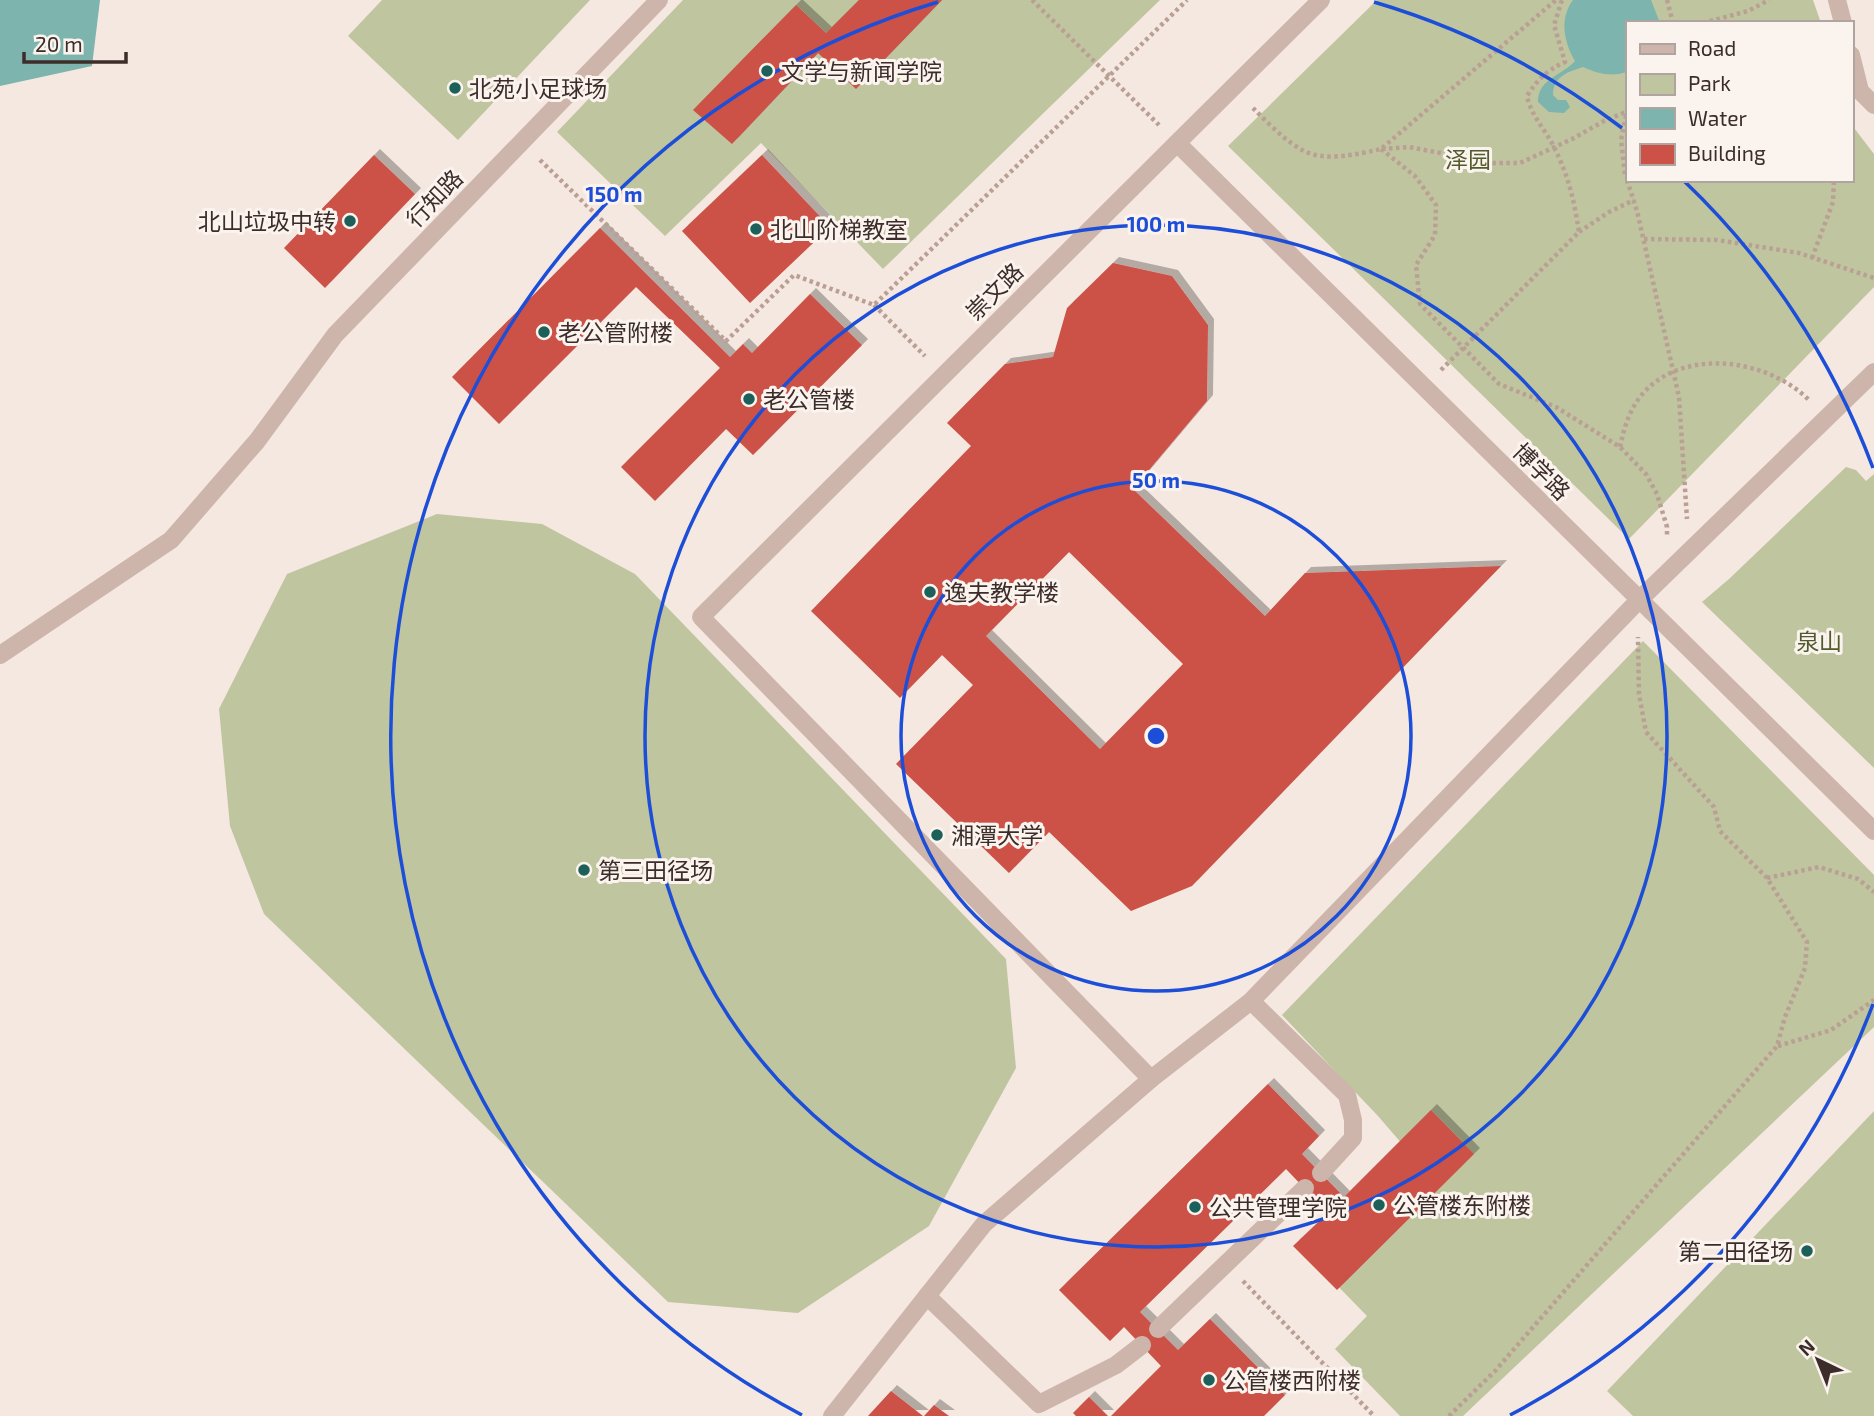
<svg xmlns="http://www.w3.org/2000/svg" width="1874" height="1416" font-family="'Exo 2','Noto Sans SC',sans-serif">
<style>
.green{fill:#bfc59f}
.water{fill:#7db4ad}
.building{fill:#cc5147;fill-rule:evenodd;filter:url(#shadow)}
.lines{fill:none;stroke-linecap:round;stroke-linejoin:round}
.path{stroke:#ba9f95;stroke-width:4.5;stroke-dasharray:3.5 3.5;stroke-linecap:butt}
.lane{stroke:#ceb5ab;stroke-width:18}
.street{stroke:#ceb5ab;stroke-width:18}
.ring{fill:none;stroke:#1d4ed8;stroke-width:3.5}
.poi-dot{fill:#1d6059;stroke:#fbf3ee;stroke-width:2.5}
.labels{text-anchor:middle;dominant-baseline:central;stroke-width:6;stroke-linejoin:round;paint-order:stroke}
.poi-label{font-size:23px;fill:#3c2d2a;stroke:#fbf3ee;text-anchor:start}
.park-label{font-size:23px;fill:#525b2d;stroke:#fbf3ee}
.street-label{font-size:23px;fill:#3c2d2a;stroke:#fbf3ee}
.centre{fill:#1d4ed8;stroke:#fbf3ee;stroke-width:3.5}
.ring-label{font-size:21px;text-anchor:middle;font-weight:bold;fill:#1d4ed8;stroke:#fbf3ee;stroke-width:6;stroke-linejoin:round;paint-order:stroke}
</style>
<defs>
<filter id="shadow"><feDropShadow dx="6" dy="-6" stdDeviation="0" flood-color="#0004"/></filter>
</defs>
<rect width="100%" height="100%" fill="#f5e8e0"/>
<!-- green -->
<g class="green">
<polygon points="382,0 590,0 458,140 348,36"/>
<polygon points="683,0 1160,0 883,269 761,143 665,236 557,132"/>
<polygon points="1377,0 1813,0 1821,23 1627,23 1627,180 1851,180 1851,124 1874,154 1874,287 1629,539 1228,146"/>
<polygon points="1846,467 1856,470 1866,481 1874,474 1874,768 1702,602 1729,579"/>
<polygon points="437,514 542,524 635,574 1006,959 1016,1068 929,1226 798,1313 668,1302 264,914 230,826 219,709 287,574"/>
<polygon points="1643,641 1874,875 1874,1027 1463,1416 1400,1416 1335,1349 1367,1316 1325,1273 1428,1174 1378,1116 1282,1015"/>
<polygon points="1874,1111 1874,1416 1633,1416 1607,1391"/>
</g>
<!-- water -->
<g class="water">
<polygon points="0,0 100,0 92,66 0,86"/>
<path d="M1573 0H1651L1660 23H1627V72C1610 77 1599 74 1583 67 1567 72 1553 77 1553 95L1558 100H1566L1570 107 1564 113 1549 112 1538 102C1538 78 1562 76 1575 61 1564 42 1559 19 1573 0Z"/>
</g>
<!-- building -->
<g class="building">
<polygon points="859,0 942,0 856,89 818,53 732,144 693,110 796,5 826,33"/>
<polygon points="374,155 415,194 325,288 284,248"/>
<polygon points="762,155 830,227 750,303 682,231"/>
<polygon points="600,228 730,357 743,344 752,353 810,294 862,345 753,455 726,429 655,501 621,467 720,368 636,287 499,424 452,377"/>
<path d="M1113 263 1172 276 1208 325 1207 401 1133 489 1265 616 1305 573 1501 566 1192 886 1131 911 1049 832 1009 873 896 764 973 685 942 655 900 698 811 611 971 446 947 423 1005 364 1053 357 1067 308ZM1069 552 1183 664 1100 749 986 636Z"/>
<polygon points="1268,1084 1319,1136 1302,1154 1344,1197 1431,1110 1474,1154 1337,1290 1293,1246 1328,1213 1286,1169 1140,1312 1178,1350 1210,1319 1285,1395 1264,1416 1111,1416 1161,1366 1124,1327 1110,1341 1059,1290"/>
<polygon points="891,1391 923,1416 868,1416"/>
<polygon points="1089,1397 1108,1416 1076,1416 1073,1413"/>
<polygon points="934,1405 949,1416 924,1416"/>
</g>
<g class="lines">
<!-- path -->
<g class="path">
<polyline points="1032,0 1159,125"/>
<polyline points="1667,0 1673,23"/>
<polyline points="1703,23 1748,11 1769,0"/>
<path d="M1253 108C1268 123 1285 141 1304 151 1326 162 1358 154 1381 149L1556 0"/>
<polyline points="1381,149 1415,176 1436,205 1435,235 1416,265 1420,304 1499,384 1556,407 1620,447 1646,474 1657,494 1667,527 1667,536"/>
<polyline points="1382,149 1409,147 1493,163 1520,163 1572,139 1604,121 1626,112"/>
<polyline points="540,160 726,341 794,275 874,305 1187,0"/>
<polyline points="1625,174 1621,140 1627,111"/>
<polyline points="1627,180 1637,211 1679,397 1687,519"/>
<polyline points="1579,232 1609,212 1634,200"/>
<polyline points="1644,239 1717,240 1799,253 1874,278"/>
<polyline points="1812,258 1833,202 1834,180"/>
<polyline points="874,305 925,356"/>
<path d="M1441 370 1579 232C1574 200 1569 178 1555 149 1546 130 1531 116 1527 96 1537 80 1547 70 1565 62L1554 25 1562 0"/>
<path d="M1620 447C1624 429 1628 413 1640 397 1680 346 1767 358 1809 400"/>
<polyline points="1767,878 1819,867 1858,879 1874,892"/>
<polyline points="1778,1046 1831,1030 1874,1000"/>
<polyline points="1243,1281 1374,1416"/>
<polyline points="1449,1416 1495,1371 1777,1046 1785,1017 1805,968 1807,942 1767,878 1720,831 1714,807 1646,732 1639,694 1638,637"/>
</g>
<!-- lane -->
<g class="lane">
<polyline points="1837,0 1843,23"/>
<polyline points="1851,55 1860,91 1874,105"/>
<polyline points="1638,601 1874,372"/>
<polyline points="1251,1001 1347,1095 1353,1120 1353,1138 1321,1173"/>
<polyline points="1151,1079 701,617 1177,143"/>
<polyline points="927,1296 1039,1404 1116,1365 1142,1345"/>
<polyline points="1158,1329 1305,1188"/>
</g>
<!-- street -->
<g class="street">
<polyline points="1321,0 1177,143 1874,831"/>
<polyline points="0,655 171,540 257,441 335,335 659,0"/>
<polyline points="832,1416 984,1224 1151,1079 1251,1001 1638,601"/>
</g>
</g>
<!-- distance rings -->
<g class="ring">
<circle cx="1156" cy="736" r="255"/>
<circle cx="1156" cy="736" r="511"/>
<path d="M1873 1004A766 766 0 0 1 1510 1415M802 1415A766 766 0 0 1 938 2M1374 2A766 766 0 0 1 1622 128M1683 180A766 766 0 0 1 1873 468"/>
</g>
<!-- markers -->
<g class="poi-dot">
<circle cx="767" cy="71" r="7"/>
<circle cx="455" cy="88" r="7"/>
<circle cx="350" cy="221" r="7"/>
<circle cx="756" cy="229" r="7"/>
<circle cx="544" cy="332" r="7"/>
<circle cx="749" cy="399" r="7"/>
<circle cx="930" cy="592" r="7"/>
<circle cx="937" cy="835" r="7"/>
<circle cx="584" cy="870" r="7"/>
<circle cx="1379" cy="1205" r="7"/>
<circle cx="1195" cy="1207" r="7"/>
<circle cx="1807" cy="1251" r="7"/>
<circle cx="1209" cy="1380" r="7"/>
</g>
<g class="labels">
<!-- poi labels -->
<g class="poi-label">
<text x="781" y="71">文学与新闻学院</text>
<text x="469" y="88">北苑小足球场</text>
<text x="336" y="221" text-anchor="end">北山垃圾中转</text>
<text x="770" y="229">北山阶梯教室</text>
<text x="558" y="332">老公管附楼</text>
<text x="763" y="399">老公管楼</text>
<text x="944" y="592">逸夫教学楼</text>
<text x="951" y="835">湘潭大学</text>
<text x="598" y="870">第三田径场</text>
<text x="1393" y="1205">公管楼东附楼</text>
<text x="1209" y="1207">公共管理学院</text>
<text x="1793" y="1251" text-anchor="end">第二田径场</text>
<text x="1223" y="1380">公管楼西附楼</text>
</g>
<!-- park labels -->
<g class="park-label">
<text x="1468" y="159">泽园</text>
<text x="1819" y="641">泉山</text>
</g>
<!-- street labels -->
<g class="street-label">
<text transform="translate(434 198) rotate(-46)">行知路</text>
<text transform="translate(994 291) rotate(-45)">崇文路</text>
<text transform="translate(1542 471) rotate(45)">博学路</text>
</g>
</g>
<circle cx="1156" cy="736" r="10" class="centre"/>
<g class="ring-label">
<text x="614" y="202">150 m</text>
<text x="1156" y="232">100 m</text>
<text x="1156" y="488">50 m</text>
</g>
<!-- legend -->
<rect x="1626" y="21" width="228" height="161" fill="#fbf3ee" stroke="#afa4a0" stroke-width="2"/>
<rect x="1640" y="44" width="35" height="10" fill="#ceb5ab" stroke="#afa4a0" stroke-width="2"/>
<text x="1688" y="56" font-size="21" fill="#3c2d2a">Road</text>
<rect x="1640" y="74" width="35" height="21" fill="#bfc59f" stroke="#afa4a0" stroke-width="2"/>
<text x="1688" y="91" font-size="21" fill="#3c2d2a">Park</text>
<rect x="1640" y="108" width="35" height="21" fill="#7db4ad" stroke="#afa4a0" stroke-width="2"/>
<text x="1688" y="126" font-size="21" fill="#3c2d2a">Water</text>
<rect x="1640" y="144" width="35" height="21" fill="#cc5147" stroke="#afa4a0" stroke-width="2"/>
<text x="1688" y="161" font-size="21" fill="#3c2d2a">Building</text>
<!-- north arrow -->
<g transform="translate(1818 1360) rotate(317)" stroke="#fbf3ee" stroke-width="5" paint-order="stroke">
<path d="M0-5L12 26L0 18L-12 26Z" fill="#3c2d2a"/>
<text y="-10" font-size="19" font-weight="bold" text-anchor="middle" fill="#3c2d2a">N</text>
</g>
<!-- scale -->
<path d="M24 52v10h102v-10" fill="none" stroke="#3c2d2a" stroke-width="3.5"/>
<text x="35" y="52" font-size="21" fill="#3c2d2a" stroke="#fbf3ee" stroke-width="5" paint-order="stroke">20 m</text>
</svg>
